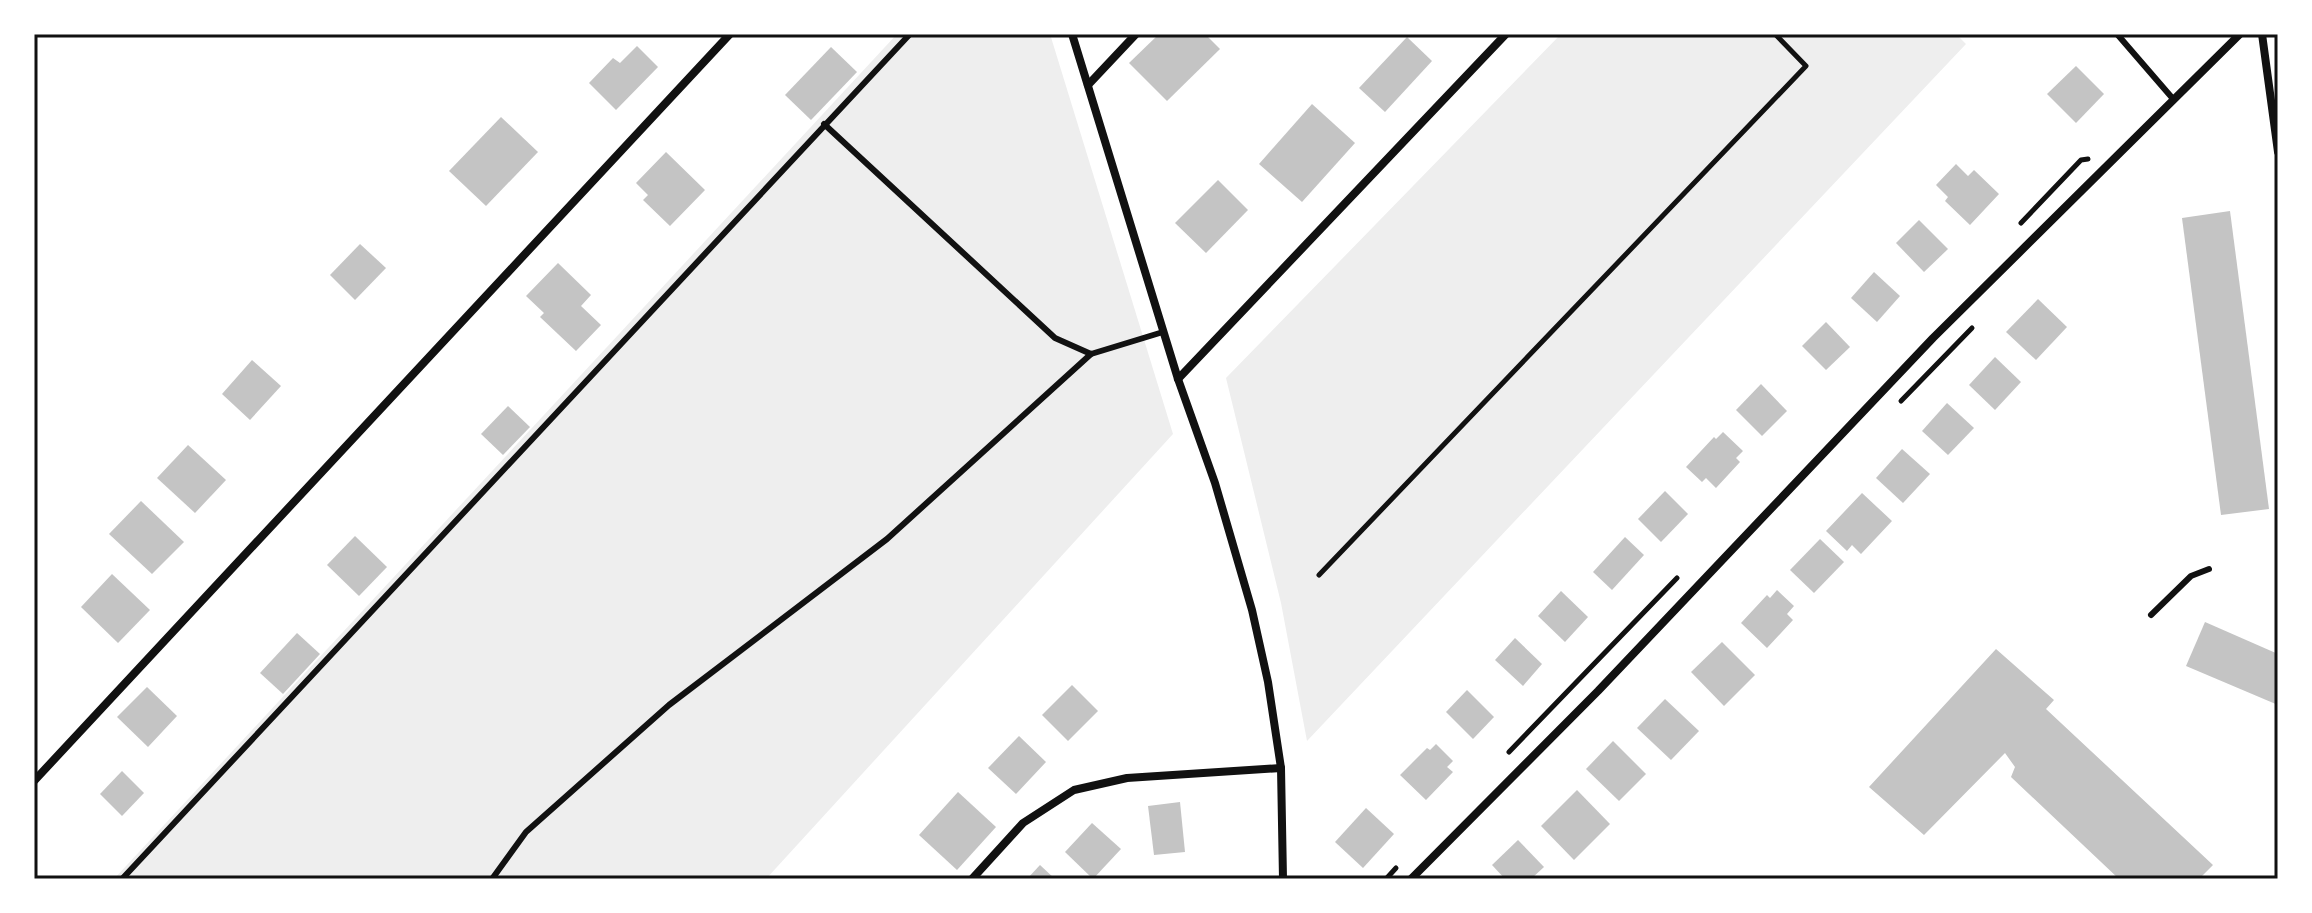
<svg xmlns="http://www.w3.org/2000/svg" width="2312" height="913" font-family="Inter,sans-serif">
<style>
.green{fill:#eee}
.building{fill:#c4c4c4}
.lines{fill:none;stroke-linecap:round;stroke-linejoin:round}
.path{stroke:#111;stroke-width:5}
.service{stroke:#111;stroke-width:6}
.minor{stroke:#111;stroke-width:8}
.neatline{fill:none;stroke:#111;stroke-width:3}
</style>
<rect width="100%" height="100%" fill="#fff"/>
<!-- green -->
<g class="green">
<polygon points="897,34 1050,34 1173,434 766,879 114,879"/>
<polygon points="1561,34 1956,34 1966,44 1307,741 1281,603 1226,378"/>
</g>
<!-- building -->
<g class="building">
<polygon points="1159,34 1205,34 1220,49 1167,101 1129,63"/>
<polygon points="1407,37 1432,61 1385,112 1359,88"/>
<polygon points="637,46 658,67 616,110 589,83 613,58 620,63"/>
<polygon points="831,47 857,72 811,120 785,95"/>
<polygon points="2076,66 2104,94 2076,123 2047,94"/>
<polygon points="1312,104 1355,143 1302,202 1259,164"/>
<polygon points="501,117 538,152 486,206 449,171"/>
<polygon points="666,152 705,190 670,226 643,200 648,195 636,183"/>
<polygon points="1956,164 1968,176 1974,170 1999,194 1970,225 1945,201 1948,197 1936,185"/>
<polygon points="1218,180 1248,210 1206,253 1175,223"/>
<polygon points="2230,211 2269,509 2221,515 2182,218"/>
<polygon points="1919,220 1948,249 1924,272 1896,243"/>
<polygon points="360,244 386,268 355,300 330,275"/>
<polygon points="558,263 591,295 581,306 601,325 576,351 540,317 544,313 526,296"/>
<polygon points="1874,272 1900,296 1877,322 1851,298"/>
<polygon points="2038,299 2067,327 2036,360 2006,332"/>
<polygon points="1826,322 1850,347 1826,370 1802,346"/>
<polygon points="1995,357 2021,382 1995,410 1969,385"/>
<polygon points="252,360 281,386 250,420 222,394"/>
<polygon points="1761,384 1787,411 1762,436 1736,410"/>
<polygon points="1947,403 1974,428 1948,455 1922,431"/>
<polygon points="508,406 530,427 503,455 481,434"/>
<polygon points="1723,432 1743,451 1736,458 1740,462 1716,488 1706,478 1702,482 1686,467 1714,437 1716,439"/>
<polygon points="188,445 226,480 195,513 157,478"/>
<polygon points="1902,449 1930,474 1903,503 1876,478"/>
<polygon points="1665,491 1688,514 1661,542 1638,519"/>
<polygon points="1862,493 1892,521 1861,554 1852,545 1847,551 1826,531"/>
<polygon points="141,501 184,542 152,574 109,534"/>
<polygon points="355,536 387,567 359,596 327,565"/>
<polygon points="1625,537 1644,555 1612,590 1593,572"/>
<polygon points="1820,539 1844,562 1814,593 1790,570"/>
<polygon points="112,574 150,610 118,643 81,607"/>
<polygon points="1777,590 1794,606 1787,614 1793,620 1767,648 1741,623 1767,595 1770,598"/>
<polygon points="1561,591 1588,617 1565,642 1538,616"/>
<polygon points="2205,622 2278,654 2278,705 2186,666"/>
<polygon points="297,633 320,654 283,694 260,673"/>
<polygon points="1515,638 1542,664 1523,686 1495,660"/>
<polygon points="1722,642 1755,675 1724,706 1691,672"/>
<polygon points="1996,649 2054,700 2046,709 2213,865 2199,879 2119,879 2011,777 2015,767 2005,753 1924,835 1869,787"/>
<polygon points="1072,685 1098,711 1068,741 1042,715"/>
<polygon points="147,687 177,716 148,747 117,717"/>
<polygon points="1467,690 1494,717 1473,739 1446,712"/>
<polygon points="1665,699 1699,731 1671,760 1637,728"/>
<polygon points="1019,736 1046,762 1016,794 988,768"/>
<polygon points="1613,741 1646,774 1619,801 1586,769"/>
<polygon points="1436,744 1453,761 1447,767 1453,772 1426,800 1400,775 1427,748 1430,750"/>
<polygon points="122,771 144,793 122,816 100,794"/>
<polygon points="1577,790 1610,824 1574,860 1541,826"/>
<polygon points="958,792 996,827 957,870 919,835"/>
<polygon points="1180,802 1185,852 1154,855 1148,806"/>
<polygon points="1366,808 1394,834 1363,868 1335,842"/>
<polygon points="1092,823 1121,849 1093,879 1065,852"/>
<polygon points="1518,840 1544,867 1531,879 1505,879 1492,865"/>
<polygon points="1040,865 1055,879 1027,879"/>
</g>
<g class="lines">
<!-- path -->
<g class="path">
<polyline points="2021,223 2081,160 2088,159"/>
<polyline points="1901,401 1972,328"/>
<polyline points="1319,575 1806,66 1775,34"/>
<polyline points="1509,752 1677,578"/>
<polyline points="1386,879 1396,868"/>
</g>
<!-- service -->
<g class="service">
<polyline points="2117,34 2174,100"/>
<polyline points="824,124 1055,338 1091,354 1163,332"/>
<polyline points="2151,615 2191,576 2209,569"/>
<polyline points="122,879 910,34"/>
<polyline points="492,879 526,832 669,705 887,539 1091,354"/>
</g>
<!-- minor -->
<g class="minor">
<polyline points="1072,34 1178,379 1215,483 1252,610 1268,682 1281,768 1283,879"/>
<polyline points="2262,34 2278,152"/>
<polyline points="1088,85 1136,34"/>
<polyline points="1178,379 1506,34"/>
<polyline points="34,781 730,34"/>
<polyline points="972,879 1023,823 1074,790 1127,778 1281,768"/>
<polyline points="1411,879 1598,691 1933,338 2240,34"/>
</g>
</g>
<!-- border -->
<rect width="2312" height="913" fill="none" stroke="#ffffff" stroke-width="72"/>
<rect x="36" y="36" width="2240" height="841" class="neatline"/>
</svg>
